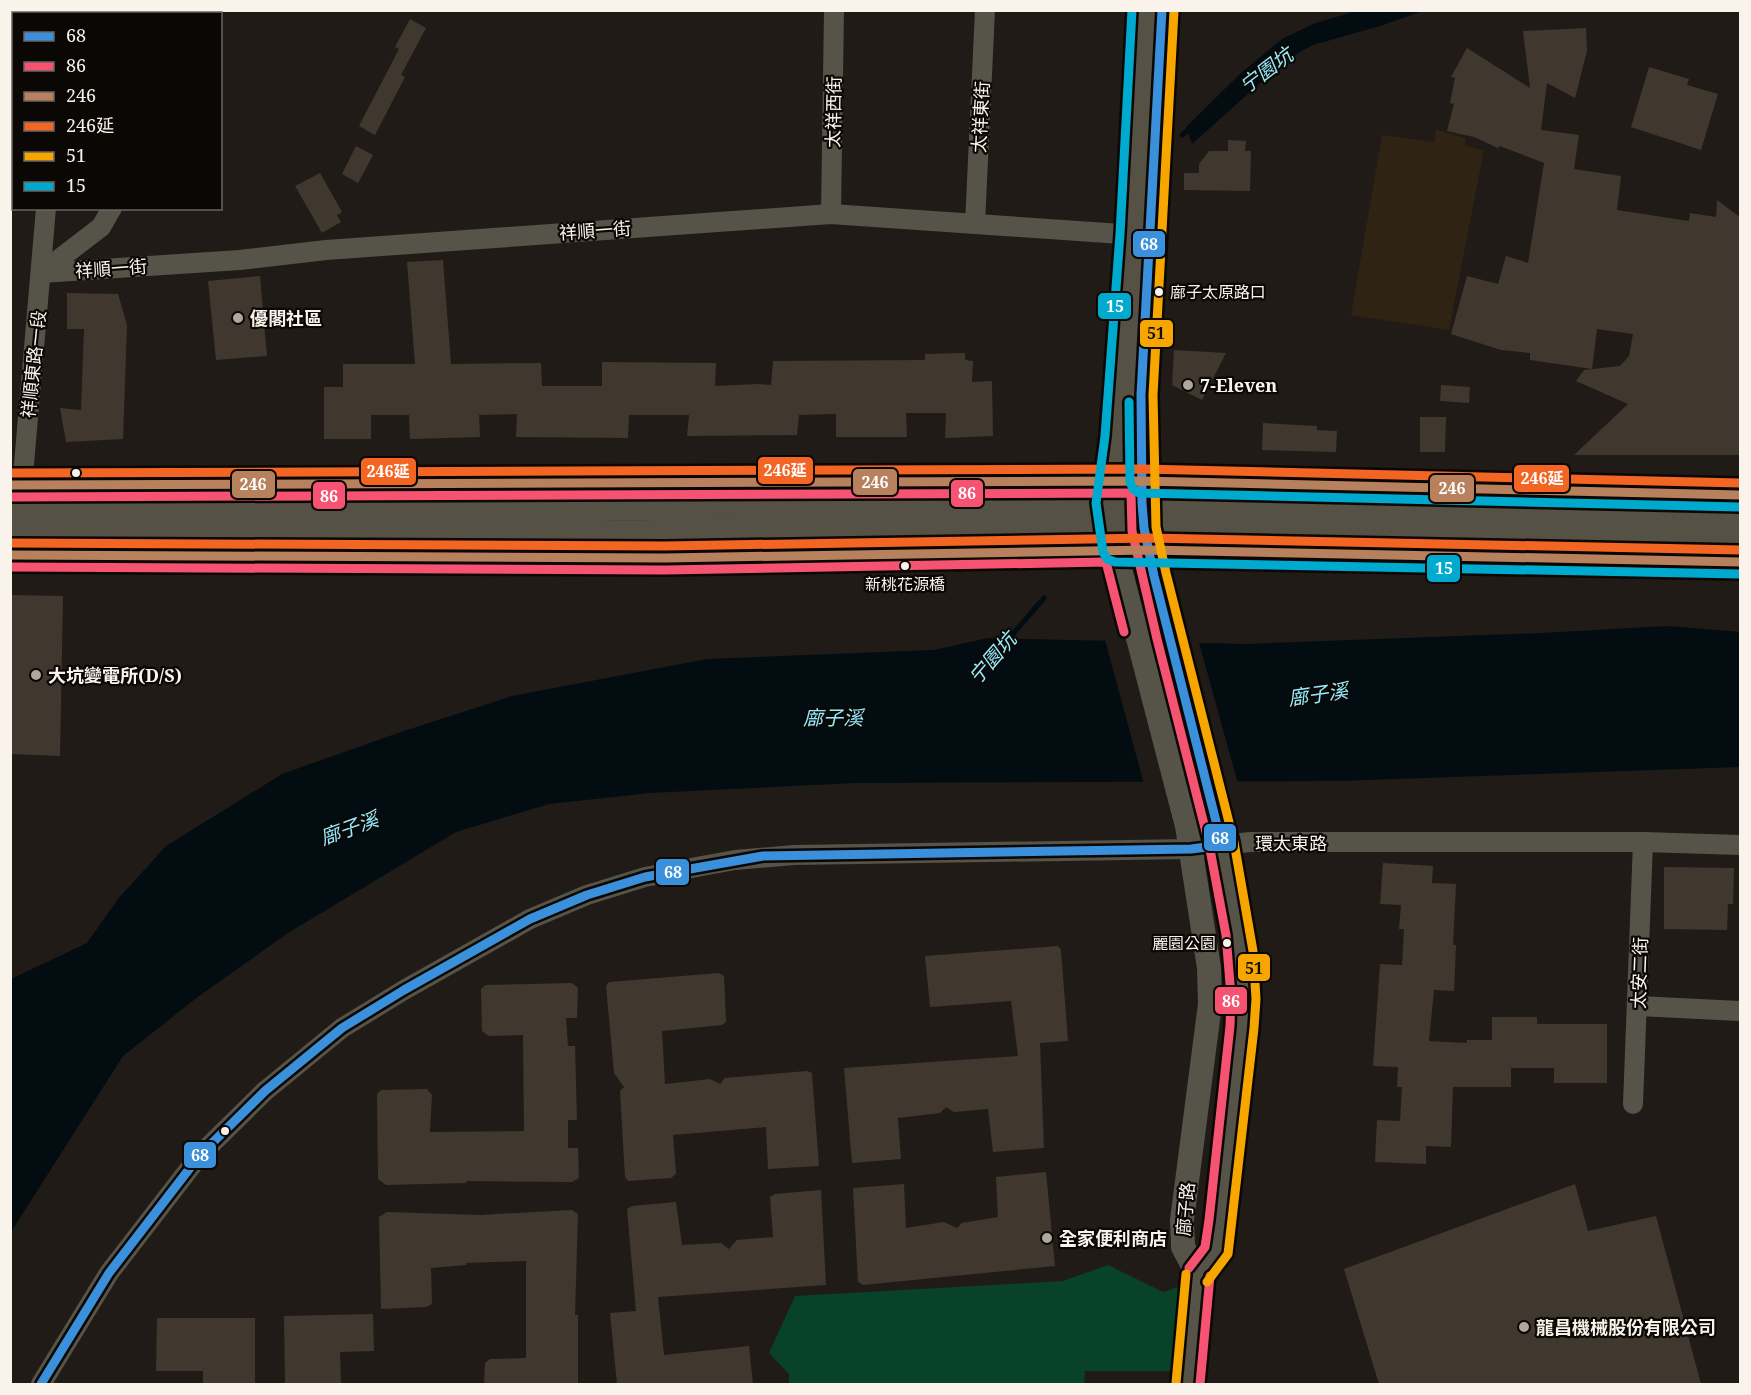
<svg xmlns="http://www.w3.org/2000/svg" width="1751" height="1395" font-family="'Noto Serif','Noto Sans TC',serif">
<style>
.built{fill:#2f2313}
.green{fill:#084329}
.water{fill:#030c10}
.pier{fill:#201b16}
.lines{fill:none;stroke-linecap:round;stroke-linejoin:round}
.stream{stroke:#030c10;stroke-width:5}
.building{fill:#40382e}
.minor{stroke:#565348;stroke-width:20}
.tertiary{stroke:#565348;stroke-width:24}
.secondary{stroke:#555144;stroke-width:27}
.bus-1-casing{stroke:#0b0704;stroke-width:14}
.bus-2-casing{stroke:#0b0704;stroke-width:14}
.bus-3-casing{stroke:#0b0704;stroke-width:14}
.bus-4-casing{stroke:#0b0704;stroke-width:14}
.bus-5-casing{stroke:#0b0704;stroke-width:14}
.bus-6-casing{stroke:#0b0704;stroke-width:14}
.bus-1{stroke:#3a90db;stroke-width:9}
.bus-2{stroke:#f65372;stroke-width:9}
.bus-3{stroke:#b6815c;stroke-width:9}
.bus-4{stroke:#f26522;stroke-width:9}
.bus-5{stroke:#f7a600;stroke-width:9}
.bus-6{stroke:#00a9ce;stroke-width:9}
.bus-dot{fill:#f9f3eb;stroke:#0b0704;stroke-width:2}
.poi-dot{fill:#ada7a0;stroke:#0b0704;stroke-width:2}
.labels{text-anchor:middle;dominant-baseline:central;stroke-width:4.5;stroke-linejoin:round;paint-order:stroke}
.bus-label{font-size:16px;fill:#f9f3eb;stroke:#0b0704;text-anchor:start}
.street-label{font-size:18px;fill:#f9f3eb;stroke:#0b0704}
.poi-label{font-size:18px;font-weight:bold;fill:#f9f3eb;stroke:#0b0704;text-anchor:start}
.water-label{font-size:20px;font-style:italic;fill:#95ecfe;stroke:#0b0704}
.line-badge{stroke:#0b0704;stroke-width:2}
.badge-label{font-size:16px;text-anchor:middle;font-weight:bold;fill:#fff}
.pale-badge-label{font-size:16px;text-anchor:middle;font-weight:bold;fill:#111}
</style>
<rect width="100%" height="100%" fill="#201b16"/>
<!-- built -->
<polygon class="built" points="1436,130 1465,138 1465,146 1484,150 1449,330 1351,315 1382,135 1434,142"/>
<!-- green -->
<polygon class="green" points="1108,1265 1163,1292 1182,1286 1172,1371 1085,1371 1084,1384 789,1384 789,1374 769,1353 795,1296 1063,1281"/>
<!-- water -->
<g class="water">
<polygon points="1356,11 1423,11 1380,26 1313,45 1287,59 1192,144 1186,127 1241,73 1282,39 1313,24"/>
<polygon points="1668,626 1740,632 1740,767 1339,781 855,783 650,793 549,804 456,832 288,933 199,996 123,1056 11,1232 11,979 87,943 118,899 166,846 282,774 398,733 512,696 707,659 934,650 988,638 1246,644 1541,633"/>
</g>
<!-- pier -->
<polygon class="pier" points="1104,636 1198,639 1238,784 1144,784"/>
<g class="lines">
<!-- stream -->
<g class="stream">
<polyline points="1182,135 1192,127"/>
<polyline points="1006,642 1044,598"/>
</g>
</g>
<!-- building -->
<g class="building">
<polygon points="410,19 426,28 401,75 405,77 375,135 359,126 399,49 395,47"/>
<polygon points="1586,28 1587,51 1575,98 1547,83 1541,130 1579,135 1574,169 1621,176 1617,210 1689,221 1690,213 1716,217 1717,200 1740,217 1740,455 1574,455 1628,404 1576,381 1584,370 1620,366 1629,356 1633,334 1597,329 1592,369 1530,360 1530,353 1501,350 1451,334 1467,276 1498,284 1506,256 1528,263 1544,163 1500,146 1498,148 1474,137 1447,131 1454,104 1450,103 1455,78 1451,77 1467,48 1530,88 1523,31"/>
<polygon points="1649,67 1689,79 1687,85 1718,94 1701,150 1631,127"/>
<polygon points="1228,140 1246,141 1245,151 1251,151 1250,191 1184,190 1184,173 1199,173 1199,164 1209,151 1228,151"/>
<polygon points="356,146 373,155 358,183 342,174"/>
<polygon points="320,173 342,212 337,215 341,222 322,233 295,186"/>
<polygon points="443,260 451,364 541,363 542,386 602,386 602,362 716,363 715,386 757,384 771,385 773,361 925,360 925,354 965,353 965,360 973,361 972,382 992,381 993,436 945,438 946,413 906,413 907,437 836,437 836,414 799,415 797,435 687,436 689,415 629,415 628,438 516,437 517,414 479,415 480,437 410,439 409,415 371,415 371,439 324,439 324,387 343,387 343,364 415,364 407,262"/>
<polygon points="260,276 267,356 216,360 208,281"/>
<polygon points="67,293 118,294 127,325 123,439 66,442 60,408 81,410 84,329 67,329"/>
<polygon points="1174,350 1226,353 1202,400 1172,385"/>
<polygon points="1441,385 1470,387 1469,403 1440,401"/>
<polygon points="1420,417 1446,417 1445,452 1420,452"/>
<polygon points="1263,423 1317,426 1317,430 1337,431 1336,452 1262,450"/>
<polygon points="10,595 63,596 60,756 10,754"/>
<polygon points="1383,863 1433,866 1432,883 1456,884 1453,945 1456,945 1454,991 1434,990 1429,1041 1467,1043 1467,1040 1492,1040 1492,1017 1537,1017 1537,1024 1607,1024 1607,1083 1554,1083 1554,1068 1511,1068 1511,1087 1453,1087 1451,1147 1426,1146 1426,1164 1375,1162 1377,1120 1400,1121 1402,1087 1397,1087 1398,1067 1373,1066 1380,964 1402,965 1404,929 1399,929 1401,905 1380,904"/>
<polygon points="1664,867 1734,868 1733,904 1728,904 1727,930 1664,929"/>
<polygon points="1058,946 1061,950 1068,1041 1040,1043 1044,1148 993,1152 988,1109 954,1112 946,1107 940,1113 898,1118 901,1159 852,1163 844,1068 1018,1056 1011,1001 930,1007 925,956"/>
<polygon points="719,973 724,976 726,1022 722,1025 662,1031 665,1084 710,1079 720,1084 725,1078 807,1071 812,1073 819,1166 768,1169 766,1127 673,1135 676,1174 671,1178 628,1181 625,1177 620,1091 624,1087 614,1073 606,986 609,982"/>
<polygon points="572,983 578,988 577,1018 566,1018 568,1046 575,1046 577,1120 568,1120 568,1148 578,1148 579,1178 572,1182 467,1181 466,1183 386,1185 378,1179 377,1094 381,1090 427,1089 432,1095 430,1132 524,1131 523,1035 489,1036 482,1031 481,989 486,985"/>
<polygon points="1046,1172 1055,1266 863,1285 858,1282 853,1188 904,1184 906,1228 944,1222 957,1228 962,1223 998,1217 996,1177"/>
<polygon points="1575,1184 1588,1231 1656,1216 1701,1384 1379,1384 1344,1269"/>
<polygon points="821,1190 826,1285 658,1297 664,1355 749,1346 753,1384 617,1384 610,1313 636,1311 627,1209 632,1206 676,1202 682,1245 721,1243 729,1249 737,1240 773,1237 770,1197 775,1194"/>
<polygon points="572,1210 578,1214 575,1315 578,1315 578,1384 484,1384 485,1363 490,1359 526,1358 526,1261 466,1263 466,1265 431,1268 432,1304 426,1307 381,1309 379,1217 387,1212 480,1215"/>
<polygon points="373,1314 374,1351 340,1352 341,1384 285,1384 284,1316"/>
<polygon points="157,1318 255,1318 255,1384 203,1384 203,1371 156,1371"/>
</g>
<g class="lines">
<!-- minor -->
<g class="minor">
<polyline points="58,10 58,14"/>
<polyline points="151,10 151,14"/>
<polyline points="202,14 204,10"/>
<polyline points="831,214 834,10"/>
<polyline points="975,224 985,10"/>
<polyline points="41,273 240,260 326,250 831,214 1150,236"/>
<polyline points="41,273 101,227 112,208"/>
<polyline points="21,499 46,208"/>
<polyline points="1638,1006 1740,1011"/>
<polyline points="1633,1104 1643,842"/>
<polyline points="41,1384 109,1273 200,1155 265,1091 342,1028 404,990 530,919 587,895 645,877 702,866 735,860 794,855 1191,849 1250,842 1643,842 1740,845"/>
</g>
<!-- tertiary -->
<g class="tertiary">
<polyline points="1115,550 1187,826 1209,968 1210,1004 1182,1220 1183,1247 1198,1275"/>
<path d="M1149 550C1165 627 1187 704 1206 780 1226 861 1247 943 1242 1027L1221 1222 1216 1252 1198 1275"/>
<polyline points="1188,1384 1198,1275"/>
</g>
<!-- secondary -->
<g class="secondary">
<polyline points="10,485 1142,481 1740,495"/>
<polyline points="1109,499 1117,437 1132,235 1144,10"/>
<polyline points="1142,499 1141,395 1149,249"/>
<polyline points="10,510 165,511 1142,503 1740,516"/>
<polyline points="10,529 617,534 1144,528 1740,538"/>
<polyline points="10,555 665,558 1149,550 1740,562"/>
</g>
<!-- bus-1 casing -->
<g class="bus-1-casing">
<polyline id="bus-1" points="41,1384 109,1273 200,1155 265,1091 342,1028 404,990 530,919 587,895 645,877 763,856 1191,849 1222,845 1154,576 1144,528 1142,503 1141,395 1162,10"/>
</g>
<!-- bus-2 casing -->
<g class="bus-2-casing">
<g id="bus-2">
<polyline points="10,497 1131,493 1132,531 1157,639 1209,844 1226,935 1231,996 1230,1026 1209,1220 1205,1247 1189,1268"/>
<polyline points="10,567 665,570 1106,562 1124,632"/>
<polyline points="1200,1384 1210,1276"/>
</g>
</g>
<!-- bus-3 casing -->
<g class="bus-3-casing">
<g id="bus-3">
<polyline points="10,485 1142,481 1740,495"/>
<polyline points="10,555 665,558 1149,550 1740,562"/>
</g>
</g>
<!-- bus-4 casing -->
<g class="bus-4-casing">
<g id="bus-4">
<polyline points="10,473 1142,469 1740,483"/>
<polyline points="10,543 665,546 1149,538 1740,550"/>
</g>
</g>
<!-- bus-5 casing -->
<g class="bus-5-casing">
<g id="bus-5">
<polyline points="1174,11 1153,395 1156,527 1166,573 1234,842 1253,951 1256,999 1254,1028 1228,1254 1207,1282"/>
<polyline points="1176,1383 1186,1274"/>
</g>
</g>
<!-- bus-6 casing -->
<g class="bus-6-casing">
<g id="bus-6">
<polyline points="1132,10 1120,234 1105,436 1096,503 1103,552 1107,559 1115,562 1740,574"/>
<polyline points="1129,402 1130,482 1133,489 1139,493 1740,507"/>
</g>
</g>
<!-- bus-1 -->
<use href="#bus-1" class="bus-1"/>
<!-- bus-2 -->
<use href="#bus-2" class="bus-2"/>
<!-- bus-3 -->
<use href="#bus-3" class="bus-3"/>
<!-- bus-4 -->
<use href="#bus-4" class="bus-4"/>
<!-- bus-5 -->
<use href="#bus-5" class="bus-5"/>
<!-- bus-6 -->
<use href="#bus-6" class="bus-6"/>
</g>
<!-- markers -->
<g class="bus-dot">
<circle cx="1159" cy="292" r="5"/>
<circle cx="76" cy="473" r="5"/>
<circle cx="905" cy="566" r="5"/>
<circle cx="1227" cy="943" r="5"/>
<circle cx="225" cy="1131" r="5"/>
</g>
<g class="poi-dot">
<circle cx="238" cy="318" r="6"/>
<circle cx="1188" cy="385" r="6"/>
<circle cx="36" cy="675" r="6"/>
<circle cx="1047" cy="1238" r="6"/>
<circle cx="1524" cy="1327" r="6"/>
</g>
<g class="labels">
<!-- bus labels -->
<g class="bus-label">
<text x="1170" y="292">廍子太原路口</text>
<text x="905" y="584" text-anchor="middle">新桃花源橋</text>
<text x="1216" y="943" text-anchor="end">麗園公園</text>
</g>
<!-- street labels -->
<g class="street-label">
<text transform="translate(833 112) rotate(-89)">太祥西街</text>
<text transform="translate(980 117) rotate(-87)">太祥東街</text>
<text transform="translate(595 230) rotate(-4)">祥順一街</text>
<text transform="translate(111 268) rotate(-4)">祥順一街</text>
<text transform="translate(33 364) rotate(-84)">祥順東路一段</text>
<text x="1291" y="843">環太東路</text>
<text transform="translate(1639 973) rotate(-88)">太安二街</text>
<text transform="translate(1185 1209) rotate(-85)">廍子路</text>
</g>
<!-- poi labels -->
<g class="poi-label">
<text x="250" y="318">優閣社區</text>
<text x="1200" y="385">7-Eleven</text>
<text x="48" y="675">大坑變電所(D/S)</text>
<text x="1059" y="1238">全家便利商店</text>
<text x="1536" y="1327">龍昌機械股份有限公司</text>
</g>
<!-- water labels -->
<g class="water-label">
<text transform="translate(1266 70) rotate(-37)">宁園坑</text>
<text transform="translate(992 658) rotate(-49)">宁園坑</text>
<text transform="translate(1318 694) rotate(-8)">廍子溪</text>
<text x="833" y="717">廍子溪</text>
<text transform="translate(349 828) rotate(-20)">廍子溪</text>
</g>
</g>
<g class="line-badge">
<rect x="1132" y="230" width="34" height="28" rx="6" fill="#3a90db"/>
<rect x="1097" y="292" width="35" height="28" rx="6" fill="#00a9ce"/>
<rect x="1139" y="319" width="35" height="29" rx="6" fill="#f7a600"/>
<rect x="757" y="456" width="57" height="29" rx="6" fill="#f26522"/>
<rect x="360" y="457" width="57" height="29" rx="6" fill="#f26522"/>
<rect x="1513" y="464" width="57" height="29" rx="6" fill="#f26522"/>
<rect x="852" y="468" width="46" height="28" rx="6" fill="#b6815c"/>
<rect x="231" y="470" width="45" height="29" rx="6" fill="#b6815c"/>
<rect x="1429" y="474" width="46" height="29" rx="6" fill="#b6815c"/>
<rect x="950" y="479" width="34" height="29" rx="6" fill="#f65372"/>
<rect x="312" y="481" width="34" height="29" rx="6" fill="#f65372"/>
<rect x="1426" y="554" width="35" height="29" rx="6" fill="#00a9ce"/>
<rect x="1203" y="823" width="34" height="29" rx="6" fill="#3a90db"/>
<rect x="655" y="858" width="35" height="28" rx="6" fill="#3a90db"/>
<rect x="1237" y="953" width="34" height="29" rx="6" fill="#f7a600"/>
<rect x="1214" y="986" width="34" height="29" rx="6" fill="#f65372"/>
<rect x="183" y="1141" width="34" height="28" rx="6" fill="#3a90db"/>
</g>
<g class="badge-label">
<text x="1149" y="250">68</text>
<text x="1115" y="312">15</text>
<text x="785" y="476">246延</text>
<text x="388" y="477">246延</text>
<text x="1542" y="484">246延</text>
<text x="875" y="488">246</text>
<text x="253" y="490">246</text>
<text x="1452" y="494">246</text>
<text x="967" y="499">86</text>
<text x="329" y="502">86</text>
<text x="1444" y="574">15</text>
<text x="1220" y="844">68</text>
<text x="673" y="878">68</text>
<text x="1231" y="1007">86</text>
<text x="200" y="1161">68</text>
</g>
<g class="pale-badge-label">
<text x="1156" y="339">51</text>
<text x="1254" y="974">51</text>
</g>
<!-- border -->
<rect width="1751" height="1395" fill="none" stroke="#f9f3eb" stroke-width="24"/>
<!-- legend -->
<rect x="12" y="12" width="210" height="198" fill="#0b0704" stroke="#6a6560" stroke-width="1.5"/>
<rect x="24" y="32" width="30" height="9" fill="#3a90db" stroke="#6a6560" stroke-width="1.5"/>
<text x="66" y="42" font-size="18" fill="#f9f3eb">68</text>
<rect x="24" y="62" width="30" height="9" fill="#f65372" stroke="#6a6560" stroke-width="1.5"/>
<text x="66" y="72" font-size="18" fill="#f9f3eb">86</text>
<rect x="24" y="92" width="30" height="9" fill="#b6815c" stroke="#6a6560" stroke-width="1.5"/>
<text x="66" y="102" font-size="18" fill="#f9f3eb">246</text>
<rect x="24" y="122" width="30" height="9" fill="#f26522" stroke="#6a6560" stroke-width="1.5"/>
<text x="66" y="132" font-size="18" fill="#f9f3eb">246延</text>
<rect x="24" y="152" width="30" height="9" fill="#f7a600" stroke="#6a6560" stroke-width="1.5"/>
<text x="66" y="162" font-size="18" fill="#f9f3eb">51</text>
<rect x="24" y="182" width="30" height="9" fill="#00a9ce" stroke="#6a6560" stroke-width="1.5"/>
<text x="66" y="192" font-size="18" fill="#f9f3eb">15</text>
</svg>
